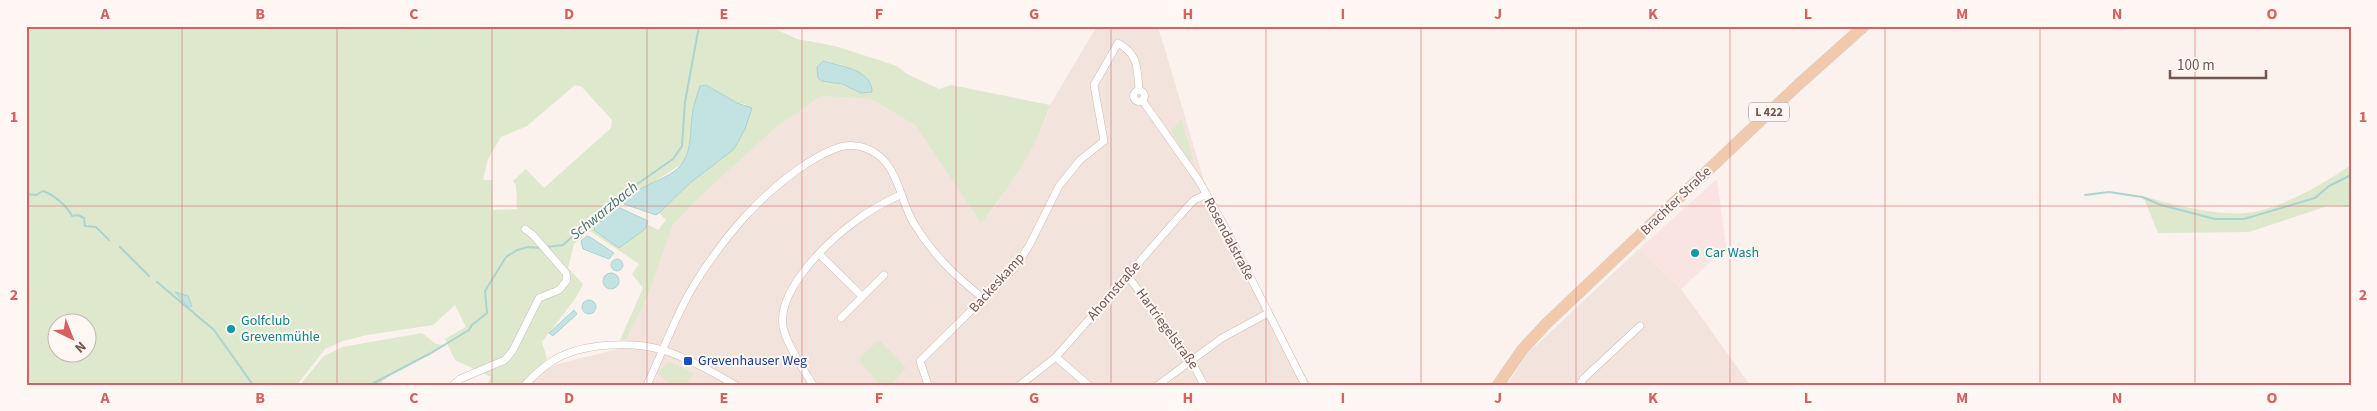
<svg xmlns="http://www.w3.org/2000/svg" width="2377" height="411" font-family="'Source Sans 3',sans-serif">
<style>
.residential{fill:#f2e3dc}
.commercial{fill:#fae4e2}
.green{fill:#dde8cc;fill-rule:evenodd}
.water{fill:#c2e3e1;stroke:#aad4d1}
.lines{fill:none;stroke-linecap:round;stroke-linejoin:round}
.stream{stroke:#aad4d1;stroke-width:2}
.minor-casing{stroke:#cebbb5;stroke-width:8}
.primary-casing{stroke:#d8d0ce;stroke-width:12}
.minor{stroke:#fff;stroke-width:7}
.primary{stroke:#f1c9ad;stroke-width:11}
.grid{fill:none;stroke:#d66160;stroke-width:1;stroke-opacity:0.55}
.culture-dot{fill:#0f9aa8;stroke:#fef7f3;stroke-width:2}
.transit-dot{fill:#1a4fb4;stroke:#fef7f3;stroke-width:2}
.labels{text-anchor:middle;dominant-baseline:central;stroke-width:4;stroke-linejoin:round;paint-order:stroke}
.shield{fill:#fef7f3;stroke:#9d8682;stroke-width:1}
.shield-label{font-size:12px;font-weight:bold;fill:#745651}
.street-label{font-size:14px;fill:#745651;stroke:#fef7f3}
.culture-label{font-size:14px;fill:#0d838f;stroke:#fef7f3;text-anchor:start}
.transit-label{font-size:14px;fill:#164399;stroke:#fef7f3;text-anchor:start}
.water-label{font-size:15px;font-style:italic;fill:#467775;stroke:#fef7f3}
.neatline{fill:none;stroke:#d66160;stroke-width:2}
.grid-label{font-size:16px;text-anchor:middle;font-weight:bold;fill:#d66160}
</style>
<rect width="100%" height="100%" fill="#fbf2ed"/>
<!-- residential -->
<g class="residential">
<polygon points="1097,26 1158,26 1204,181 1310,385 530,385 546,367 622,348 647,298 673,225 701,196 774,129 821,96 871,99 915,125 981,222 997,204 1018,172 1046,118 1050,105"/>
<polygon points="1639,249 1681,289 1750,385 1507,385 1527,354"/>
</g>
<!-- commercial -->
<polygon class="commercial" points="1717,179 1726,247 1681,289 1639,249"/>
<!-- green -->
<g class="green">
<path d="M26 26H769L797 39 835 46 897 66 907 74 939 89 951 85 1050 105C1036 148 1010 188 981 223L915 125 871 99 821 96 774 129 701 196 673 225 647 298 626 340H620L643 288 632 274 639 264 590 231 574 244 568 268 583 284 575 299 542 342 547 359 522 385H487L491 377 455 360 445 339 466 327 455 305 433 325 367 335 343 341 325 349 297 385H26ZM823 61 843 65 852 89 834 82ZM575 85 582 87 612 120 611 128 544 188 526 169 513 181 516 185 517 209 493 210 492 180H483L488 159 501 137 527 126ZM706 85 737 103 746 104 690 183 659 213 666 220 658 230 647 224 644 229 621 245 595 226 625 201 683 163 690 147 692 116ZM58 324H88V354H58Z"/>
<polygon points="1181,119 1193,159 1190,160 1171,132"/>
<path d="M2351 165V207L2328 206 2249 232 2158 233 2143 196C2172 205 2229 219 2259 211 2292 202 2323 184 2351 165Z"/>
<polygon points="422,333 436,344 445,346 393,372 379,385 300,385 324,356 342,347"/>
<polygon points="879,340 906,368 890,385 881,385 860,362 860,358"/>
<polygon points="669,362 694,373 685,385 672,385 658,374 663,366"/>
</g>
<!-- water -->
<g class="water">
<path d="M823 61C839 66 872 69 872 92L861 93 842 84 822 81 818 78 817 67Z"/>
<path d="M706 85 737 103 752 108 745 129 734 149 690 183 659 213 656 215 624 204C635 183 671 182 683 162 692 148 690 132 692 117 693 106 697 96 700 86Z"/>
<polygon points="618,207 648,221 645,229 619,248 594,230 595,226"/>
<polygon points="587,236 590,237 614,253 609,259 583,249 581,241"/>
<circle cx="617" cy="265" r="6"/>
<circle cx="611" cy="281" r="8"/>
<polygon points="175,292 188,296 192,306 188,307"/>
<circle cx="589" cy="307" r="7"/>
<polygon points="574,310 577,314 553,336 549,333"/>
</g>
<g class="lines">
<!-- stream -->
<g class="stream">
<path d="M26 194 36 195 43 191C54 195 67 206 72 216L78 215 84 218 85 226 96 227 109 240"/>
<polyline points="2085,195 2109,192 2142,197 2161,205 2215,219 2244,219 2315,198 2329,186 2351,175"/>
<polyline points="120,247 149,276"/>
<polyline points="547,247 563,245 610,203 673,159 682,146 685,102 699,26"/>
<polyline points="157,282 214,330 253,385"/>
<polyline points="370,385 431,353 469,330 472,325 487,313 485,291 506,257 517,250 528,247 543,248"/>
</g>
<!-- minor casing -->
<g class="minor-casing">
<g id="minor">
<circle cx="1139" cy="96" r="5.5"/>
<polyline points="1142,100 1199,181 1226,229 1305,385"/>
<polyline points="819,254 862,296"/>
<polyline points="1127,275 1191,360 1204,385"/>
<polyline points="841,318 884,275"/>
<polyline points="1056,357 1088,385"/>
<polyline points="453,385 460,379 505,360 513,350 539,298 559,290 567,280 566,273 533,235 525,229"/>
<path d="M525 385C534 375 543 367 554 360 582 343 632 341 663 350 688 358 713 372 735 385"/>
<path d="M647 385C663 352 675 316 694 285 724 237 758 196 806 164 830 149 852 136 878 155 898 170 901 201 913 222 933 255 954 275 984 299"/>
<path d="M813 385C804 371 786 342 783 327 777 289 829 240 857 220 870 210 885 202 900 195"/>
<path d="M928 385 920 361 1016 266 1029 246 1059 186 1080 160 1104 141 1094 85 1118 43C1139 55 1137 68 1139 90"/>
<polyline points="1020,385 1056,357 1183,212 1194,200 1205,195"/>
<polyline points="1158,385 1222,338 1268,313"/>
<polyline points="1580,385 1583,379 1640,326"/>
</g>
</g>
<!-- primary casing -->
<g class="primary-casing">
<polyline id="primary" points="1498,385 1522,350 1546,324 1798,85 1864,26"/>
</g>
<!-- minor -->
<use href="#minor" class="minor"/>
<!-- primary -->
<use href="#primary" class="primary"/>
</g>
<!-- grid -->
<path class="grid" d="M182 26V385M337 26V385M492 26V385M647 26V385M802 26V385M956 26V385M1111 26V385M1266 26V385M1421 26V385M1576 26V385M1730 26V385M1885 26V385M2040 26V385M2195 26V385M26 206H2351"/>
<!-- markers -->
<g class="culture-dot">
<circle cx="1695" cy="253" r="5"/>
<circle cx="231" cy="329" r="5"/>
</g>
<rect class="transit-dot" x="683" y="356" width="10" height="10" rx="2.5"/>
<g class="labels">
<!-- shield labels -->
<rect class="shield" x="1749" y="102.5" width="40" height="19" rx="4"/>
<g class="shield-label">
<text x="1769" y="112">L 422</text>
</g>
<!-- street labels -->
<g class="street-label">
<text transform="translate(1676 201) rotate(-44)">Brachter Straße</text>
<text transform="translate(1229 239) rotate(62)">Rosendalstraße</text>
<text transform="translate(997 283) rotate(-48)">Backeskamp</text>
<text transform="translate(1114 291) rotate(-49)">Ahornstraße</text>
<text transform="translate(1167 329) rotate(54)">Hartriegelstraße</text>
</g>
<!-- culture labels -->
<g class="culture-label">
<text x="1705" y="253">Car Wash</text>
<text x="241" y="321">Golfclub<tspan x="241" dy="16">Grevenmühle</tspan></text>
</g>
<!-- transit labels -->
<g class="transit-label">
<text x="698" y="361">Grevenhauser Weg</text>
</g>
<!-- water labels -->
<g class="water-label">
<text transform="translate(604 211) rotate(-39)">Schwarzbach</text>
</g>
</g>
<!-- border -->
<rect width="2377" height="411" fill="none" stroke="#fef7f3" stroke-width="55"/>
<!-- north arrow -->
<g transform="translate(72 338) rotate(137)"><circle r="24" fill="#fef7f3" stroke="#c7b7b2"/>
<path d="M0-4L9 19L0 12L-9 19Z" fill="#d66160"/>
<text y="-8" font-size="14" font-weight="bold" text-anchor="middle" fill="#745651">N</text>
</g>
<!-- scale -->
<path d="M2170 70v8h96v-8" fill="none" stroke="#745651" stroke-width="2.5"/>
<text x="2177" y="70" font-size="15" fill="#745651" stroke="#fef7f3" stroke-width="4" paint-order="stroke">100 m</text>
<rect x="28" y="28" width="2322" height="356" class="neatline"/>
<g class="grid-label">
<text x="105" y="19">A</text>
<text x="260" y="19">B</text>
<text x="414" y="19">C</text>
<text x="569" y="19">D</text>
<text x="724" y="19">E</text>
<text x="879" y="19">F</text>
<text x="1034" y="19">G</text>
<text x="1188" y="19">H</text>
<text x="1343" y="19">I</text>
<text x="1498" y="19">J</text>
<text x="1653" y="19">K</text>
<text x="1808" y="19">L</text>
<text x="1962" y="19">M</text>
<text x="2117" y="19">N</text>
<text x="2272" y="19">O</text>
<text x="14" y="122">1</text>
<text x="2363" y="122">1</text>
<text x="14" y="300">2</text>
<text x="2363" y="300">2</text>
<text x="105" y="403">A</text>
<text x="260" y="403">B</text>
<text x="414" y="403">C</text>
<text x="569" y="403">D</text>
<text x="724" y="403">E</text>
<text x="879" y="403">F</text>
<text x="1034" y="403">G</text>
<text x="1188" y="403">H</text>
<text x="1343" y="403">I</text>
<text x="1498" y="403">J</text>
<text x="1653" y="403">K</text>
<text x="1808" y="403">L</text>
<text x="1962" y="403">M</text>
<text x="2117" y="403">N</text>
<text x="2272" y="403">O</text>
</g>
</svg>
